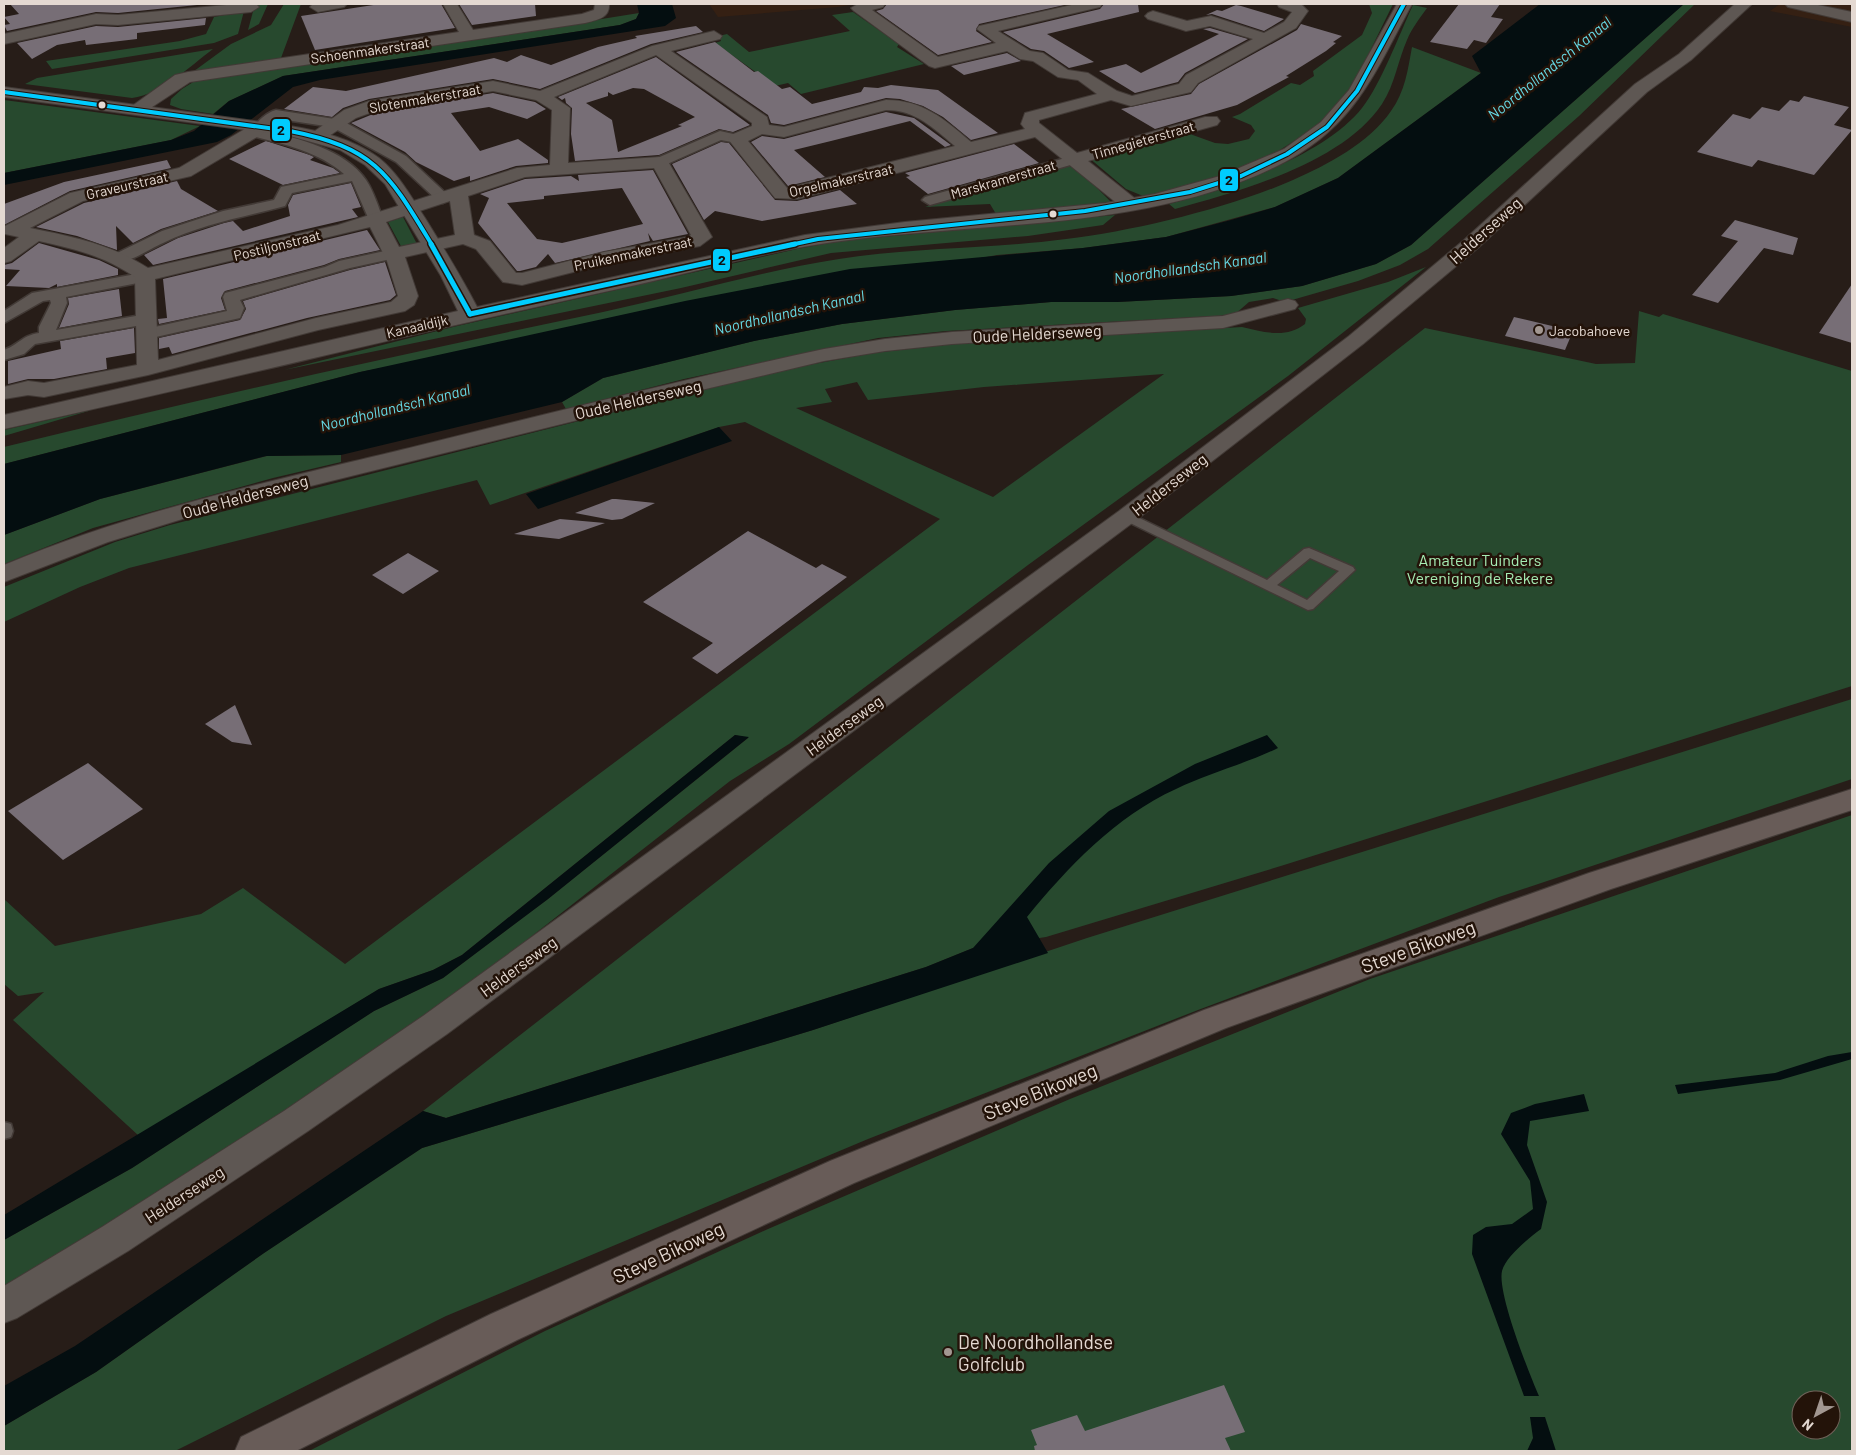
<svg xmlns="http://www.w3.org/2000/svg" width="1856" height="1455" font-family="Barlow,sans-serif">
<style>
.built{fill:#352013}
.green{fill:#27492e;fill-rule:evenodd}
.water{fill:#040e10}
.building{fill:#776e76;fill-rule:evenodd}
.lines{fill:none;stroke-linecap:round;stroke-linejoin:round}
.service-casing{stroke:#423a36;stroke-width:3}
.pedestrian-casing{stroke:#423a36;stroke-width:3}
.minor-casing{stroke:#423a36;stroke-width:2}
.tertiary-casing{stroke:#423a36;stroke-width:2}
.secondary-casing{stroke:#423a36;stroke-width:2}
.primary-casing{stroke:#423a36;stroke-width:2}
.service{fill:#5e5753;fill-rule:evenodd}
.pedestrian{fill:#5e5753;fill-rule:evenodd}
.minor{fill:#5e5753;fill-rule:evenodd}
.tertiary{fill:#5e5753;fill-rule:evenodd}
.secondary{fill:#5e5753;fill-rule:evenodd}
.primary{fill:#685c58;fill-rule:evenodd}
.bus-1-far1-casing{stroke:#231309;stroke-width:6}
.bus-1-casing{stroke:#231309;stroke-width:8}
.bus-1-far1{stroke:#0cf;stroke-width:4}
.bus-1{stroke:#0cf;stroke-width:5}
.bus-dot{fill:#e4d9d2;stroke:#231309;stroke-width:2}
.poi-dot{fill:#a29791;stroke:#231309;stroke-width:2}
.labels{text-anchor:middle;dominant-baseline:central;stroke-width:5;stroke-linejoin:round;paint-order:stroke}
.far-street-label{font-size:14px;fill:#e4d9d2;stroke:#231309}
.far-poi-label{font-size:14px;fill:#e4d9d2;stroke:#231309;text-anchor:start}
.far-water-label{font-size:15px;font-style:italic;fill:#66dae6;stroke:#231309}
.street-label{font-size:16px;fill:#e4d9d2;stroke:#231309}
.park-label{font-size:16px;fill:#a6edb4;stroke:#231309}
.near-street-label{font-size:19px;fill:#e4d9d2;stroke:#231309}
.near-poi-label{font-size:19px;fill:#e4d9d2;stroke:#231309;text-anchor:start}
.line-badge{stroke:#231309;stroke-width:2}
.pale-badge-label{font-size:14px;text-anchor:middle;font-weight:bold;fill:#111}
</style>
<rect width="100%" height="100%" fill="#271d18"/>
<!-- built -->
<g class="built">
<polygon points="709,4 855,4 838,7 718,17"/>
<polygon points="1780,4 1852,4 1852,27 1770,11"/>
</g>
<!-- green -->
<g class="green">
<polygon points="255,4 268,4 259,24 248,30"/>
<polygon points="284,4 301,4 281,58 190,74 231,44 271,25"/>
<polygon points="1369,4 1393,4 1350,92 1318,126 1275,153 1211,182 1154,196 1143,196 1126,189 1088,157 1138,144 1161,144 1190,134 1215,143 1228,144 1249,139 1255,131 1251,125 1232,117 1240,114 1291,83 1300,85 1314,76 1313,71 1362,35 1372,13"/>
<polygon points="1684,4 1695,4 1579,116 1428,249 1400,265 1358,281 1285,302 1273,298 1249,302 1234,315 946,331 878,338 684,379 566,409 562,402 603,378 754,341 842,324 955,310 1051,302 1117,302 1231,296 1302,286 1376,264 1411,245"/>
<path d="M1413 5 1427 8C1420 18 1412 28 1407 40 1398 60 1395 84 1382 104 1343 163 1240 191 1175 209L1169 204C1227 188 1323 157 1362 108 1381 84 1399 35 1413 5Z"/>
<polygon points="244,11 238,34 214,43 52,69 46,61 180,41 206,34 214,17"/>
<polygon points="853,12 899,44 897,47 924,64 801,94 788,83 775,86 715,43 721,41 719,36 727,34 749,52 850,31 832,15"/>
<polygon points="639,13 636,19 620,25 283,76 229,101 213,114 181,109 170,105 171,99 182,89 198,79 464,41"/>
<path d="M1412 47 1481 73 1338 178 1275 207 1166 237 1083 248 997 255 360 372 4 464V447C203 398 403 354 603 312 682 295 760 271 839 259 914 247 991 249 1066 239 1135 231 1229 208 1293 180 1327 165 1369 143 1391 111 1405 92 1408 69 1412 47Z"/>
<path d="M213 49C189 67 162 94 132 98L25 84 37 78Z"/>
<polygon points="4,100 200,126 171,140 4,173"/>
<polygon points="1073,164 1111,202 996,214 990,204 925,207"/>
<polygon points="1115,215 1103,225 1028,236 831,253 681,288 284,370 453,327 797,249 840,241"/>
<polygon points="403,217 418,246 402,248 388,222"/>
<path d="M1426 267 1288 376 1028 565 789 744 730 781 426 1019 178 1181 4 1288V1240L132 1168 374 1011 443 978 548 899 748 738 735 735 462 955 433 970 379 989 139 1136 13 1020 44 992 18 996 4 984V899L55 946 201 914 243 888 345 964 940 519 745 422 719 427 490 505 477 480 129 568 80 587 4 622V587L115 542 170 525 776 371 873 353 962 343 1242 327C1264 332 1286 339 1305 324L1306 319 1298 308 1388 282ZM1164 374 993 497 796 408 832 402 825 389 857 382 868 400 984 387Z"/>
<polygon points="1639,311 1659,317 1663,314 1852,371 1852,686 1284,865 1046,937 973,948 926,967 446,1118 423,1111 1425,328 1596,364 1635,363"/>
<polygon points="92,410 4,436 4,430"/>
<polygon points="341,455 341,462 273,478 93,528 4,564 4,535 100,499 267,456"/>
<polygon points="1852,699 1852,779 1499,897 1198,1010 868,1139 446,1316 175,1451 4,1451 4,1426 96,1372 264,1253 422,1148 813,1030 1087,938"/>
<path d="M1852 815V1451H309L545 1331 768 1229 1070 1099 1370 979ZM1801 1400H1831V1430H1801Z"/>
</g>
<!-- water -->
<g class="water">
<polygon points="637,4 672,4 676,18 665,26 320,80 293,87 231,135 217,142 4,185 4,173 171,140 194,131 229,101 283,76 620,25 636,19 639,13"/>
<polygon points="1540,4 1684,4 1411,245 1376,264 1302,286 1231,296 1117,302 1051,302 955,310 842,324 754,341 603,378 562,402 341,455 266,456 100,499 4,535 4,464 360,372 685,301 850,269 1083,248 1166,237 1231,220 1275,207 1338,178 1481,73 1472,56"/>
<polygon points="719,427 732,441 538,509 526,494"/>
<polygon points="735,735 749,737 548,899 443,978 374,1011 132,1168 4,1240 4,1215 379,989 433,970 462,955"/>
<path d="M1267 735 1278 748C1245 764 1209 773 1176 789 1116 816 1067 868 1027 917L1048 953 813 1030 422 1148 264 1253 96 1372 4 1426V1386L75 1346 423 1111 446 1118 926 967 973 948 1049 863 1109 811 1195 764Z"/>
<polygon points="1852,1052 1852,1059 1780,1080 1678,1094 1675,1085 1775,1073 1828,1056"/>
<path d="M1584 1094 1589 1111 1530 1121 1527 1145 1547 1202 1541 1229C1529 1238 1506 1256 1502 1271 1497 1293 1529 1373 1539 1396H1524L1472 1254 1473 1235 1486 1227 1512 1224 1533 1209 1530 1181 1501 1134 1511 1113 1535 1104Z"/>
<polygon points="1530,1417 1545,1417 1556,1451 1527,1451 1533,1438"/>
</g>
<!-- building -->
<g class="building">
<polygon points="10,4 207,4 118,13 96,12 7,31 4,25 10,24 4,17 19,14"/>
<polygon points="380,4 441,4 455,28 315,50 301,16"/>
<polygon points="459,4 535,4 536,16 472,25"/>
<polygon points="887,4 1069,4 979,24 976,31 992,42 938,55 876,11 883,9"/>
<polygon points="1104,4 1138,4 1139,12 1047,34 1094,62 1069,68 1044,51 1031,49 1003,32 1100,9"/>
<polygon points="1459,4 1500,4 1491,17 1503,19 1486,43 1474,40 1467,49 1430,42"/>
<polygon points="1236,5 1241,6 1284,19 1264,31 1212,14 1206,15 1217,10 1222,11"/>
<polygon points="206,18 205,25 137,33 137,39 86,45 85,40 57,45 32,59 17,43 96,26 118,27"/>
<polygon points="1301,24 1342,36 1333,42 1336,43 1326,51 1286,76 1289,77 1237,105 1155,129 1121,109 1191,94 1199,84 1297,30"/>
<polygon points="696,26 703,32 651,44 540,89 493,79 369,99 343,108 332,117 284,109 313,87 346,91 494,58 507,62 521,55 551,65 598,47 637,38 635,36"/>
<polygon points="1210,28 1248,39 1185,73 1178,82 1135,93 1099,71 1126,64 1141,73 1219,34 1203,29"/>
<polygon points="715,42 754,72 758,71 782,89 790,87 812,104 861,92 864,87 878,88 891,85 938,90 998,133 971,140 943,117 923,106 900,99 886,98 784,125 771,123 768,115 676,52"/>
<polygon points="1007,53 1021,61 964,75 951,66"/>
<path d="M656 57 750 125 733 132 719 129 659 155 575 161 571 134 572 108 566 103 565 98 562 100 558 97ZM633 88 644 89 695 117 678 125 682 126 618 152 612 120 586 103 608 96V92L613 95Z"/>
<polygon points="493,93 535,102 546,109 527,119 489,107 451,113 480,151 518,139 548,160 548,163 516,166 470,181 470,176 454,181 416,162 405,152 351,123 378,112"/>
<polygon points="1804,96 1849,107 1834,125 1852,130 1814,175 1758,160 1752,167 1697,152 1733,114 1750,119 1762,107 1779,111 1790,100 1799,102"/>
<polygon points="886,112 914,118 951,145 945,147 910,121 831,141 794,150 825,177 788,186 751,142 762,136 784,139"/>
<polygon points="266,141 310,155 314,157 310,160 333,168 340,173 283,185 229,159"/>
<polygon points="721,142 729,143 775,200 797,201 840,190 857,204 762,221 715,211 704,220 672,164"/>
<polygon points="1014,144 1039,163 928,194 906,177 910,176 905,173"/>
<polygon points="167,160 171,168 70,191 4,225 4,204 64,182"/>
<path d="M653 170 688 234 653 241 648 233 650 241 555 263 548 254 536 267 520 271H517L478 223 489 198 480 194 525 179 571 176 579 181 578 175ZM622 188 643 224 562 243 537 239 507 203 544 199V196Z"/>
<polygon points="177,181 181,189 218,211 161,229 133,243 116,226 117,250 77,236 36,227 84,203"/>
<polygon points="351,183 361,207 352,209 358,217 153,265 144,255 178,238 224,223 233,221 243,231 290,216 288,205 293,195"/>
<polygon points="1735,220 1798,238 1793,255 1764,248 1718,303 1692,295 1738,241 1721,236"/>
<polygon points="367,230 380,250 339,259 324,265 225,291 221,298 225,310 159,324 158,319 167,318 163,279"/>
<polygon points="39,243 99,260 118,269 118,275 57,287 57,284 49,288 6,286 20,270 4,269 4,265 12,263"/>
<polygon points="385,262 396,295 390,300 307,318 172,354 169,347 159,349 159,338 240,320 246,309 243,301 350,270"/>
<polygon points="1852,284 1852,343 1819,333"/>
<polygon points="119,289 122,316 59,328 69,304 68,298"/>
<polygon points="1514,317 1573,331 1565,350 1505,336"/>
<polygon points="134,328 135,353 106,358 107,369 54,379 28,379 8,384 8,361 61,349 60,341"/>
<polygon points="612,499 616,499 655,503 622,519 612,520 575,513"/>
<polygon points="560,519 605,523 559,539 514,534"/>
<polygon points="748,531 816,568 822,564 847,577 717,674 692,658 713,643 643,602"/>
<polygon points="408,553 439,571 403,594 372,575"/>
<polygon points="235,705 252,745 232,742 205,724"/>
<polygon points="88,763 143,809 63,860 8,811"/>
<polygon points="1224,1385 1245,1432 1225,1438 1231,1451 1035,1451 1034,1446 1037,1445 1031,1430 1077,1415 1085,1431"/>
</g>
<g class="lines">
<!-- service casing -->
<g class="service-casing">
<g id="service">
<path d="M1127 512 1267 580 1304 549 1309 548 1353 567 1355 570 1313 609 1308 610 1122 519 1120 516 1122 513ZM1310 558 1339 571 1307 600 1277 585Z"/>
<polygon points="4,1122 11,1124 13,1131 11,1137 4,1139"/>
</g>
</g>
<!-- pedestrian casing -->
<g class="pedestrian-casing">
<g id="pedestrian">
<path d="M276 110 341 120 406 156 451 198 443 203 438 201 396 162 332 127 279 119 264 130C298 139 345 149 366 180 374 192 378 206 383 219L380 222H370L352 181 292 193 285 206C244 217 202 224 163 243 149 249 128 265 113 261L111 258 113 255 162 231 223 211 274 200 281 187 344 174C318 151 280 143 248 135L246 132 248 129 255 128C256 121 268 112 276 110Z"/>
<polygon points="720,131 742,136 744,139 737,143 721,140 665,165 655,165 653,162 655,159"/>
<polygon points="1076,155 1083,159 1081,162 930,205 922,200 925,197"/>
<polygon points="394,249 400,251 402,254 400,257 350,268 240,300 244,308 240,318 147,339 141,338 138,334 141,330 227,311 223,297 225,293 325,267 339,261"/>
<path d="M147 272 155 277 153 280 66 297 67 303 56 330 147 314 153 315 155 319 153 323 35 344 24 354 4 360V350C20 344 21 336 39 333V327L51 303 50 300 43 301 4 323V311L32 293Z"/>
</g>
</g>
<!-- minor casing -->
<g class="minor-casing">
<g id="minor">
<polygon points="237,4 256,4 259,7 251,12 118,25 96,24 4,44 4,34 96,14 118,15"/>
<polygon points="313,4 347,4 344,7 318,12 310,7"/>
<path d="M443 4H457L473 30 582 14 594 10 595 4H609C610 18 597 20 585 23L190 82 143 113H131L128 109 175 75 188 72 459 32Z"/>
<path d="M858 4H885L883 7 872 10 938 57 996 43 977 29 979 26 1076 4H1102L1100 7 998 31 1030 51 1043 53 1068 70 1088 73 1117 91 1132 96 1179 84 1186 75 1253 39 1210 26 1186 31 1180 29 1148 19 1145 16 1148 13 1153 11 1187 21 1211 16 1264 33 1284 22 1292 12 1279 7 1277 4H1301L1308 11 1296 28 1198 83 1191 92 1131 106 1111 100 1039 120V123L1077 153 1205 117H1217L1220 121 1217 125 1088 161 1138 201 1140 205 1138 209H1124L1035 137 797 199 775 198 728 139 731 135 752 126V123L656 55 554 97 570 108 568 163 660 157 666 158 712 237 700 246 605 264 522 285 503 282 476 249 463 244 405 257 418 296 414 305 405 311 318 330 148 375 44 397 28 395 4 399V387L28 381 44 383 137 365 135 277C102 255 77 250 39 241L11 261 4 263V248L19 237 5 234V226L70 193 179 168 255 123H267L270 127 267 131 191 176 83 201 30 228C74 237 110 244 148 268L338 225 517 168 550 165 552 110 536 100 493 91 378 110 356 118 323 140H311L308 136 344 110 369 101 493 81 540 91 652 46 714 31 722 36 720 39 671 51 767 117 769 125 784 127 886 100C923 100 944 119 971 142L1025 129 1021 124 1025 113 1097 94 1078 80 1058 77 1033 61 1020 59 1007 51 935 68 929 66 854 11 851 8ZM886 110C916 110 933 128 955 146L787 188 748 141 762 134 784 137ZM654 168 691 235 687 237 604 252 522 273H516L490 241 474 235 468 196 525 177ZM450 201 455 235 399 247 386 222ZM370 227 387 261 398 296 391 302 316 318 158 360 155 279Z"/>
<polygon points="1785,4 1813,4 1852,12 1852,22 1788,7"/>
<path d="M1288 299 1295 301 1298 305 1295 309 1223 328 952 344 885 351 824 361 663 399 205 512 108 542 4 582V565C130 512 264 483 397 451 539 416 681 380 824 349L885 339 952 332 1223 316Z"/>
</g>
</g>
<!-- tertiary casing -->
<g class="tertiary-casing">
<path id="tertiary" d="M1397 4H1412C1374 74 1355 127 1279 165 1139 235 960 220 808 246 750 256 693 272 636 285 425 330 215 383 4 429V415L458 311 441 276 385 184 365 165 340 150 290 136 4 97V87L290 126C321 131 353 139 379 158 399 174 411 197 425 218 443 247 461 276 477 307L805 235 905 222 1106 203 1155 194 1220 176 1284 149 1321 122 1349 90Z"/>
</g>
<!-- secondary casing -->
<g class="secondary-casing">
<polygon id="secondary" points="1735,4 1752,4 1691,60 1647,92 1478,248 1363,344 1135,521 447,1034 308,1131 128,1251 17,1318 4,1323 4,1286 102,1227 284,1111 423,1016 1119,511 1349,336 1464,240 1635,84 1679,54"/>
</g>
<!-- primary casing -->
<g class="primary-casing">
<polygon id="primary" points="1852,789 1852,810 1611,889 1226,1028 854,1183 517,1340 296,1451 235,1451 241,1437 491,1314 830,1161 1204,1010 1589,873"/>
</g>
<!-- service -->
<use href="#service" class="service"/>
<!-- pedestrian -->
<use href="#pedestrian" class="pedestrian"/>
<!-- minor -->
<use href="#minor" class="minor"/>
<!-- tertiary -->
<use href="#tertiary" class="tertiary"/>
<!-- secondary -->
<use href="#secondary" class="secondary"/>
<!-- primary -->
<use href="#primary" class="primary"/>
<!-- bus-1-far1 casing -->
<g class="bus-1-far1-casing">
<g id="bus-1-far1">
<path d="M4 92 290 131C376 148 389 174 432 245"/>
<polyline points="790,245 818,239 1085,211 1190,192 1241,176 1287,154 1327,127 1357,91 1404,4"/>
</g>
</g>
<!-- bus-1 casing -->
<g class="bus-1-casing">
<g id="bus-1">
<polyline points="431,244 470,314"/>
<polyline points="470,314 795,244"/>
</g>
</g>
<!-- bus-1-far1 -->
<use href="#bus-1-far1" class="bus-1-far1"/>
<!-- bus-1 -->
<use href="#bus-1" class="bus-1"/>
</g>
<!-- markers -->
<g class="bus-dot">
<circle cx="102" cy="105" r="4.5"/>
<circle cx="1053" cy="214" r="4.5"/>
</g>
<g class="poi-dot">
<circle cx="1539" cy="330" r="5"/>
<circle cx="948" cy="1352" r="5"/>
</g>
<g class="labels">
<!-- far-street labels -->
<g class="far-street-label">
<text transform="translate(370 50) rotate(-8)">Schoenmakerstraat</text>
<text transform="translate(425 98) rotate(-10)">Slotenmakerstraat</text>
<text transform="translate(1143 140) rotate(-16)">Tinnegieterstraat</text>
<text transform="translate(1003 179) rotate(-16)">Marskramerstraat</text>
<text transform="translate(841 180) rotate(-13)">Orgelmakerstraat</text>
<text transform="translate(127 185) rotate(-13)">Graveurstraat</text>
<text transform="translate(277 245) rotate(-14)">Postiljonstraat</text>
<text transform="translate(633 253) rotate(-12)">Pruikenmakerstraat</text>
<text transform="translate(417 326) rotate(-13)">Kanaaldijk</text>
</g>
<!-- far-poi labels -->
<g class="far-poi-label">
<text x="1549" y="330">Jacobahoeve</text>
</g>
<!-- far-water labels -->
<g class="far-water-label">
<text transform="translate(1549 68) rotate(-39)">Noordhollandsch Kanaal</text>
<text transform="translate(1190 267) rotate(-8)">Noordhollandsch Kanaal</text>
<text transform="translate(789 312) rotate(-13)">Noordhollandsch Kanaal</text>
<text transform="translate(395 407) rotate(-14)">Noordhollandsch Kanaal</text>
</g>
<!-- street labels -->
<g class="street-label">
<text transform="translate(1485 230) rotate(-42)">Helderseweg</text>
<text transform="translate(1037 333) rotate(-3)">Oude Helderseweg</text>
<text transform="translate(638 399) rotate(-13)">Oude Helderseweg</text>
<text transform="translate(1169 484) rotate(-38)">Helderseweg</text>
<text transform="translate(245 496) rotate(-15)">Oude Helderseweg</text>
<text transform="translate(844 725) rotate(-36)">Helderseweg</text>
<text transform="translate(518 966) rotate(-36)">Helderseweg</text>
<text transform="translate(184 1194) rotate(-33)">Helderseweg</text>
</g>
<!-- park labels -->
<g class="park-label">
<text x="1480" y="559">Amateur Tuinders<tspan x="1480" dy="18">Vereniging de Rekere</tspan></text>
</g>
<!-- near-street labels -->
<g class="near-street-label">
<text transform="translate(1418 946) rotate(-20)">Steve Bikoweg</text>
<text transform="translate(1040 1091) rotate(-22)">Steve Bikoweg</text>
<text transform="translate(668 1252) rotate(-25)">Steve Bikoweg</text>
</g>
<!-- near-poi labels -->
<g class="near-poi-label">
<text x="958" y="1341">De Noordhollandse<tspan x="958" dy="22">Golfclub</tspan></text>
</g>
</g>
<g class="line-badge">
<rect x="271" y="118" width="20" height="24" rx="5" fill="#0cf"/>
<rect x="1219" y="168" width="20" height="24" rx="5" fill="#0cf"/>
<rect x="712" y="248" width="19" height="24" rx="5" fill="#0cf"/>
</g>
<g class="pale-badge-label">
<text x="281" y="135">2</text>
<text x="1229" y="185">2</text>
<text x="722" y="265">2</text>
</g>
<!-- border -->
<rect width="1856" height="1455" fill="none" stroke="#e4d9d2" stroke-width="10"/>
<!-- north arrow -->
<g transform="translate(1816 1415) rotate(220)"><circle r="24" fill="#231309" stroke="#706259"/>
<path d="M0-4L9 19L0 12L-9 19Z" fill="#a29791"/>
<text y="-8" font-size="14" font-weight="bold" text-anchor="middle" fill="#e4d9d2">N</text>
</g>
</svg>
